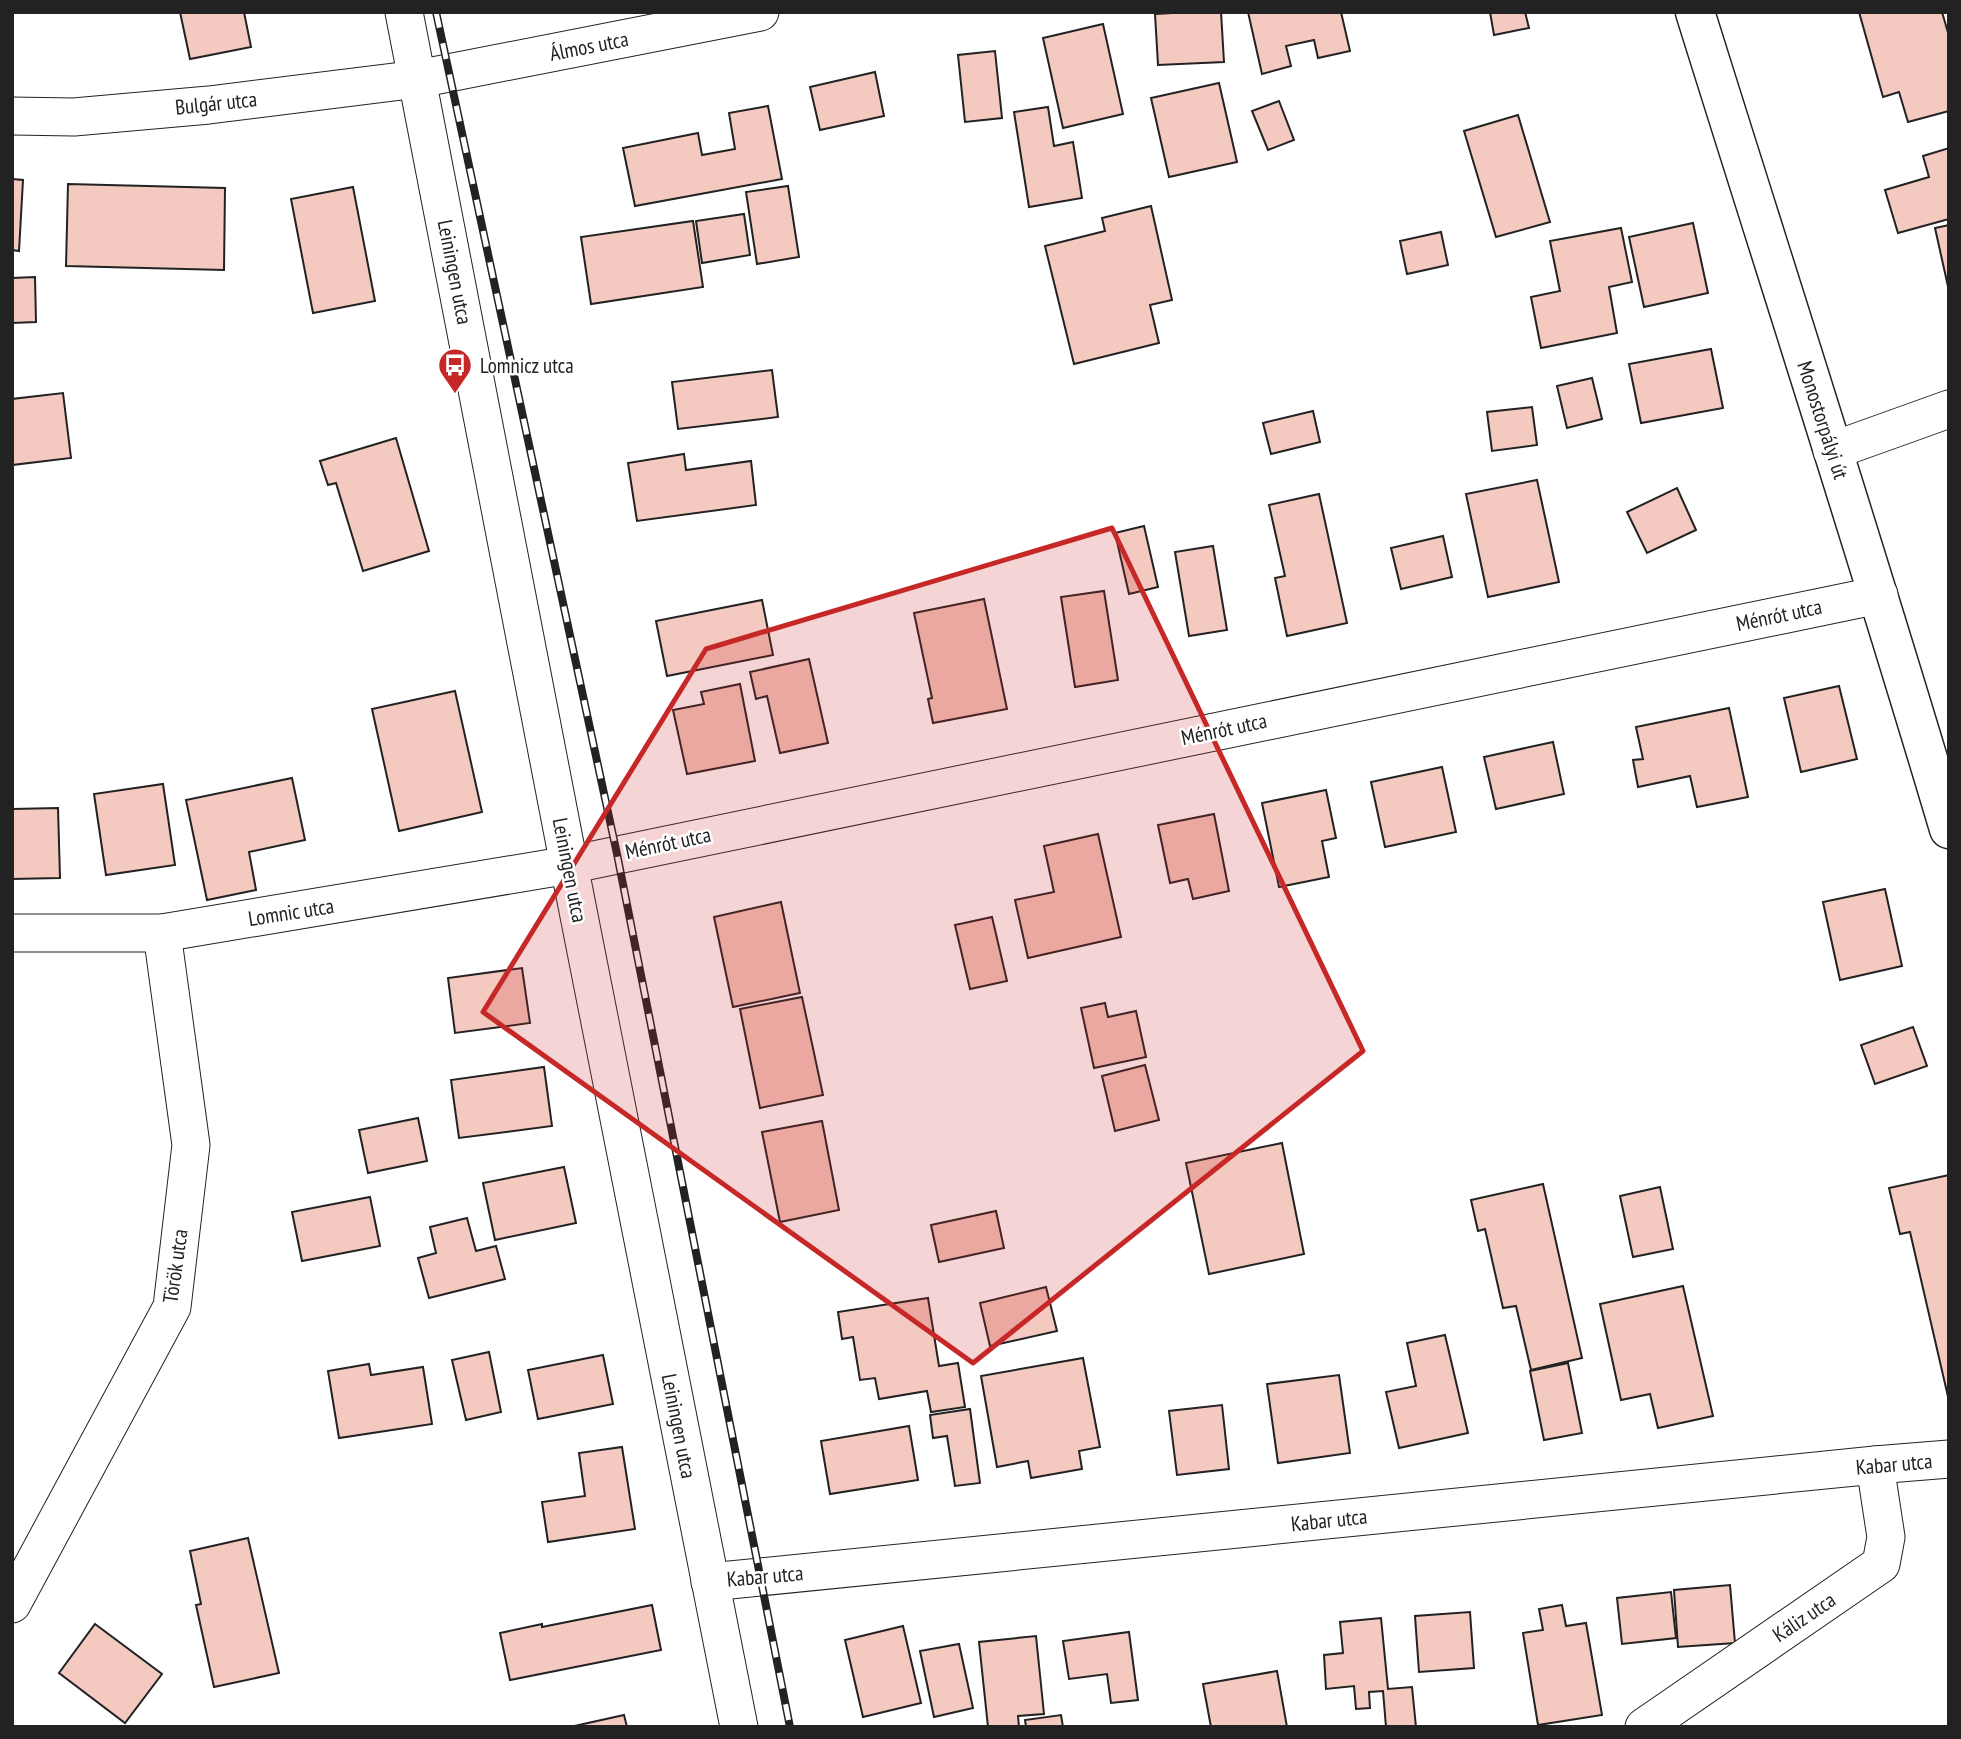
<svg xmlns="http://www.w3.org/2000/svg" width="1961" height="1739" font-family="'PT Sans Narrow',sans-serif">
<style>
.building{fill:#f3c9c0;stroke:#222;stroke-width:2}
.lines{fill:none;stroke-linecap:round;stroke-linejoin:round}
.street-casing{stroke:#222;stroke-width:39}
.secondary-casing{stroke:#222;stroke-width:41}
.street{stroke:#fff;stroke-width:37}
.secondary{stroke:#fff;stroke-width:38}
.rail-casing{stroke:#222;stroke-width:8}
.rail{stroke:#fff;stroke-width:5;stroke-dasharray:16;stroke-linecap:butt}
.marked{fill:#c62828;fill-opacity:0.2;stroke:#c62828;stroke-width:5;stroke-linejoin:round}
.labels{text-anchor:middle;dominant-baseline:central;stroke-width:5;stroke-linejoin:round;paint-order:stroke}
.street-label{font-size:21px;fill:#222;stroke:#fff}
.poi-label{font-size:21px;fill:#222;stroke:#fff;text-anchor:start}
</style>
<rect width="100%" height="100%" fill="#fff"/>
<!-- building -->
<g class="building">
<polygon points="180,12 244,12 251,47 190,59"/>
<polygon points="1190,12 1221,12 1224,62 1158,65 1155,14"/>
<polygon points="1248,12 1341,12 1350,51 1318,58 1314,40 1286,46 1291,66 1262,74"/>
<polygon points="1490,12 1525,12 1529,28 1494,35"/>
<polygon points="1859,12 1942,12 1949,36 1949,111 1908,122 1899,92 1883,97"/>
<polygon points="1103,24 1123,114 1063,128 1043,38"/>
<polygon points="995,51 1002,118 965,122 958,55"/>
<polygon points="875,72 884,116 820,130 810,87"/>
<polygon points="1219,83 1237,162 1169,177 1151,98"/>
<polygon points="1279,101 1294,140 1268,150 1252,111"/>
<polygon points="768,106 782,179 635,206 623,148 698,133 702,155 735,149 729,113"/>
<polygon points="1048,107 1054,146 1073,142 1082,198 1029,207 1014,112"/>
<polygon points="1518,115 1550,222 1496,237 1464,131"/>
<polygon points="1949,148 1949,219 1898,233 1885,190 1929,177 1923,156"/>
<polygon points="12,179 23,180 19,251 12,250"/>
<polygon points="68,184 225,188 224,270 66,266"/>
<polygon points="788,186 799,257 757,264 746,192"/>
<polygon points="353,187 375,301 313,313 291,199"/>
<polygon points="1151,206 1172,300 1150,305 1159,343 1074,364 1045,246 1105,231 1102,218"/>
<polygon points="744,214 750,255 702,263 696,221"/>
<polygon points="693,221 703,287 591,304 581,237"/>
<polygon points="1693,223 1708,293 1644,307 1629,237"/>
<polygon points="1949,225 1949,291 1935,228"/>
<polygon points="1621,228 1632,282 1609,287 1617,333 1541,348 1531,297 1560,291 1550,241"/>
<polygon points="1441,232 1448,265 1407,274 1400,241"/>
<polygon points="35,277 36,322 12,323 12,278"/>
<polygon points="1711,349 1723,408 1641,423 1629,364"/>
<polygon points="772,370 778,417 678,429 672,382"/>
<polygon points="1592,378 1602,419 1567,428 1557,386"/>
<polygon points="63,393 71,458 12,465 12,399"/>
<polygon points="1532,407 1537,445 1492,451 1487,412"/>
<polygon points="1313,411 1320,442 1271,454 1263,423"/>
<polygon points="396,438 429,551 363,571 336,483 328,485 320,461"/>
<polygon points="684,454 686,470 751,461 756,505 637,521 628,463"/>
<polygon points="1537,480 1559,582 1488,597 1466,494"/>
<polygon points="1677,488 1696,530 1647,553 1627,512"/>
<polygon points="1319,494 1347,623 1287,636 1275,578 1285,576 1269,505"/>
<polygon points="1144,526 1158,587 1129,594 1115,533"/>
<polygon points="1443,536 1452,577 1401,589 1391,548"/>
<polygon points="1213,546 1227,630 1189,636 1175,552"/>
<polygon points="1104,591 1118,680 1075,687 1061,597"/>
<polygon points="984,599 1007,709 933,723 928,699 932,698 914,613"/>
<polygon points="762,600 773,655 667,676 656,621"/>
<polygon points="809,659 828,743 780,753 767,696 756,699 750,672"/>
<polygon points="740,684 755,761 687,774 673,710 704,704 701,692"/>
<polygon points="1839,686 1857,759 1801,772 1784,698"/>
<polygon points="455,691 482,812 399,831 372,709"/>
<polygon points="1729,708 1748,797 1697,807 1690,776 1638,787 1633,760 1643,759 1636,727"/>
<polygon points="1553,742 1564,794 1496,809 1484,757"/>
<polygon points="1442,767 1456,832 1385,847 1371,782"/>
<polygon points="292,778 305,840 249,852 256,890 207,900 186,800"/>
<polygon points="163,784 175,865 106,875 94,794"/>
<polygon points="1326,790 1336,838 1322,841 1329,877 1279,887 1262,803"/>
<polygon points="58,808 60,878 12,879 12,809"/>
<polygon points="1214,814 1229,891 1193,899 1188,879 1170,883 1158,825"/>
<polygon points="1098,834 1121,937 1028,958 1015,900 1054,892 1044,846"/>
<polygon points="1885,889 1902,966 1840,980 1823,902"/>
<polygon points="781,902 800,993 733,1007 714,917"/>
<polygon points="992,917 1007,981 970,989 955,925"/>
<polygon points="522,968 530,1023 455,1033 448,978"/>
<polygon points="802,997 823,1095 760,1108 740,1009"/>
<polygon points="1105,1003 1108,1017 1136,1011 1146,1057 1094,1068 1081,1008"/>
<polygon points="1913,1027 1927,1066 1875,1084 1861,1045"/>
<polygon points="1145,1065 1159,1120 1115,1131 1102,1076"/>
<polygon points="544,1067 552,1126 459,1138 451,1080"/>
<polygon points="418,1118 427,1161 368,1173 359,1130"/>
<polygon points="822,1121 839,1210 780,1222 762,1132"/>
<polygon points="1282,1143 1304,1254 1209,1274 1186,1163"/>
<polygon points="564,1167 576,1223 495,1240 483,1183"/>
<polygon points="1949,1175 1949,1401 1910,1232 1900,1234 1889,1188"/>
<polygon points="1543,1184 1582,1358 1531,1370 1516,1306 1503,1308 1485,1229 1478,1231 1471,1200"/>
<polygon points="1660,1187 1673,1249 1633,1257 1620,1196"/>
<polygon points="370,1197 380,1246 302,1261 292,1212"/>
<polygon points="996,1211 1004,1248 939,1262 931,1225"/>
<polygon points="467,1218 476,1251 496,1246 505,1279 429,1298 418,1258 436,1253 430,1227"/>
<polygon points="1683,1286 1713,1416 1658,1428 1650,1394 1621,1400 1600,1304"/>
<polygon points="1046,1287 1057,1331 990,1346 980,1303"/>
<polygon points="928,1298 939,1366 958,1363 965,1407 931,1412 927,1391 879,1399 875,1378 860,1380 853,1337 842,1339 838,1312"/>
<polygon points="1445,1335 1468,1433 1399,1448 1386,1392 1416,1386 1407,1343"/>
<polygon points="489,1352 501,1412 466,1420 452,1360"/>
<polygon points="603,1355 613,1404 538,1419 528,1370"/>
<polygon points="1083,1358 1100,1447 1079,1451 1082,1469 1031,1478 1028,1461 997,1467 981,1376"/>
<polygon points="1568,1363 1582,1433 1544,1440 1530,1371"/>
<polygon points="369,1364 371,1375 423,1367 432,1424 339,1438 328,1371"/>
<polygon points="1339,1375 1350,1453 1278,1463 1267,1384"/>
<polygon points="1222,1405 1229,1469 1177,1475 1169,1411"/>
<polygon points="970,1409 980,1483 955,1486 947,1436 933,1438 930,1415"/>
<polygon points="909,1426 918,1480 830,1494 821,1441"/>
<polygon points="622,1447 635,1529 548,1542 542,1502 585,1496 579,1453"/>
<polygon points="248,1538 279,1673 214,1687 196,1605 201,1604 190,1551"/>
<polygon points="1730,1585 1735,1643 1678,1647 1674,1590"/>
<polygon points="1671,1592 1676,1638 1622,1644 1617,1598"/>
<polygon points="652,1605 661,1650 510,1680 500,1633 542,1624 542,1627"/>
<polygon points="1562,1605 1566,1626 1586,1623 1602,1715 1538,1725 1523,1633 1543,1630 1539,1609"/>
<polygon points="1470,1612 1474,1668 1419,1672 1415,1616"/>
<polygon points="1381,1618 1388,1689 1412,1687 1416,1727 1386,1727 1383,1691 1369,1692 1370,1708 1356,1709 1354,1686 1326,1689 1324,1655 1343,1653 1340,1622"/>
<polygon points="95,1624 162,1674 125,1723 59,1673"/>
<polygon points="903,1626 921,1703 863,1717 845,1640"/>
<polygon points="1129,1632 1138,1700 1111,1703 1107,1674 1069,1679 1063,1641"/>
<polygon points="1036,1636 1044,1714 1018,1716 1019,1727 988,1727 979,1642"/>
<polygon points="959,1644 973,1708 934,1717 920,1651"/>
<polygon points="1277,1671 1287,1727 1211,1727 1203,1684"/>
<polygon points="624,1715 627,1727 570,1727"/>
<polygon points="1061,1715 1063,1727 1026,1727 1025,1720"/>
</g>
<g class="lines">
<!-- street casing -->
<g class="street-casing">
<g id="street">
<polyline points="404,12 569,865 739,1727"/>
<polyline points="12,116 74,117 209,105 418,79 760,12"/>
<polyline points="1832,451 1949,409"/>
<polyline points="12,933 162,933 569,865 1879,595"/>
<polyline points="710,1582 1875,1465 1949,1459"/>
<polyline points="12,1604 172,1307 191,1145 162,933"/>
<polyline points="1644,1727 1881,1564 1886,1537 1875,1465"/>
</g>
</g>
<!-- secondary casing -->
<g class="secondary-casing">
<path id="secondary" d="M1695 12C1780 284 1868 556 1949 829"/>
</g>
<!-- street -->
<use href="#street" class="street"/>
<!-- secondary -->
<use href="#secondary" class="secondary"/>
<!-- rail casing -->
<g class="rail-casing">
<polyline id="rail" points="436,12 617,854 790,1727"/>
</g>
<!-- rail -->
<use href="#rail" class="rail"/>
</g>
<!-- marked area -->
<path class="marked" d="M1112 528 1363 1051 973 1363 483 1012 706 649Z"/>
<!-- icons -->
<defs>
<g id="bus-pin" transform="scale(1.75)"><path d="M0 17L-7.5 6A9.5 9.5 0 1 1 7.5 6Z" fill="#c62828" stroke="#fff"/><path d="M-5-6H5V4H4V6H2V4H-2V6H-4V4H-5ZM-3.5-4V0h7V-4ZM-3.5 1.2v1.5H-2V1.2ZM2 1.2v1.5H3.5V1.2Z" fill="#fff"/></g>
</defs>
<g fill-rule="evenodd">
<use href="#bus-pin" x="455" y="365"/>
</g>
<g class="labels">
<!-- street labels -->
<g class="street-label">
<text transform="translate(589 46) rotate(-11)">Álmos utca</text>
<text transform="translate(216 103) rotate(-6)">Bulgár utca</text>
<text transform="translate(455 272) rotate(79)">Leiningen utca</text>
<text transform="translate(1823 420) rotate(72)">Monostorpályi út</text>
<text transform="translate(1779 615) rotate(-12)">Ménrót utca</text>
<text transform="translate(1224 729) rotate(-12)">Ménrót utca</text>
<text transform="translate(668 843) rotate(-12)">Ménrót utca</text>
<text transform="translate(570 870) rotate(79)">Leiningen utca</text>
<text transform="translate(291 912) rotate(-9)">Lomnic utca</text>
<text transform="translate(175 1266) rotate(-82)">Török utca</text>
<text transform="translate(679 1426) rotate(79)">Leiningen utca</text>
<text transform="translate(1894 1464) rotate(-5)">Kabar utca</text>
<text transform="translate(1329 1520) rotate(-6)">Kabar utca</text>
<text transform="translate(765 1576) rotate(-5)">Kabar utca</text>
<text transform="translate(1804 1617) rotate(-34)">Káliz utca</text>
</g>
<!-- poi labels -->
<g class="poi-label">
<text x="480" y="365">Lomnicz utca</text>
</g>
</g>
<!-- border -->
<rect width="1961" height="1739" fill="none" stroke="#222222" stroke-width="28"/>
</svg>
